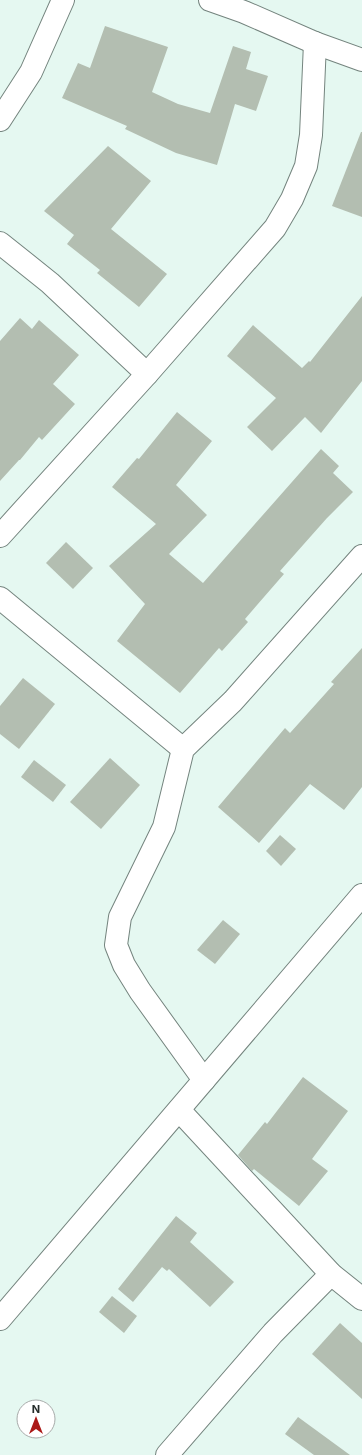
<svg xmlns="http://www.w3.org/2000/svg" width="362" height="1455" font-family="Inter,sans-serif">
<style>
.building{fill:#b3beb1}
.lines{fill:none;stroke-linecap:round;stroke-linejoin:round}
.minor-casing{stroke:#74847e;stroke-width:24}
.minor{stroke:#fff;stroke-width:22}
</style>
<rect width="100%" height="100%" fill="#e5f8f1"/>
<!-- building -->
<g class="building">
<polygon points="105,26 168,47 152,92 178,104 210,113 233,46 251,52 246,69 268,76 256,111 235,104 217,165 176,153 125,129 127,126 62,98 78,63 90,68"/>
<polygon points="361,132 362,132 362,217 332,206"/>
<polygon points="108,146 151,181 111,229 167,274 139,307 97,273 100,270 67,244 74,235 44,211"/>
<polygon points="362,296 362,381 321,433 305,417 272,451 247,427 276,398 227,356 253,325 302,368 309,361 310,362"/>
<polygon points="20,318 32,329 39,320 79,355 53,384 75,404 42,440 39,437 20,460 19,460 0,481 0,341"/>
<polygon points="177,412 212,441 176,485 207,515 169,554 203,583 321,449 339,466 333,473 353,492 327,518 280,571 284,574 245,619 248,622 222,651 219,648 180,693 117,641 145,604 109,566 156,524 112,487 137,458 139,459"/>
<polygon points="66,542 93,568 73,589 46,563"/>
<polygon points="362,648 362,787 344,810 310,784 259,843 218,807 285,728 290,733 334,684 331,682"/>
<polygon points="23,678 55,704 19,749 0,734 0,706"/>
<polygon points="110,758 140,785 101,829 70,802"/>
<polygon points="34,760 66,785 53,802 21,777"/>
<polygon points="280,835 296,849 281,866 266,851"/>
<polygon points="223,920 240,934 215,964 197,950"/>
<polygon points="303,1077 348,1111 312,1159 328,1171 299,1206 254,1169 252,1171 238,1155 265,1122 267,1124"/>
<polygon points="176,1216 197,1233 190,1242 234,1282 210,1307 169,1269 167,1271 162,1267 133,1302 118,1289"/>
<polygon points="112,1296 137,1316 124,1333 99,1312"/>
<polygon points="340,1323 362,1343 362,1399 312,1354"/>
<polygon points="298,1417 350,1455 314,1455 285,1434"/>
</g>
<g class="lines">
<!-- minor casing -->
<g class="minor-casing">
<g id="minor">
<polyline points="210,0 244,12 315,43 362,60"/>
<polyline points="0,120 31,72 63,0"/>
<polyline points="0,243 50,283 147,374"/>
<polyline points="0,536 147,374 275,228 292,199 306,166 311,135 315,43"/>
<polyline points="0,598 183,749"/>
<polyline points="204,1080 140,991 124,965 116,945 120,917 164,827 183,749 233,701 362,556"/>
<polyline points="179,1110 331,1274 362,1299"/>
<polyline points="0,1319 362,895"/>
<polyline points="167,1455 273,1333 331,1274"/>
</g>
</g>
<!-- minor -->
<use href="#minor" class="minor"/>
</g>
<!-- north arrow -->
<g transform="translate(36 1419)"><circle r="19" fill="#ffffff" stroke="#a8abaa"/>
<path d="M0-3L7 15L0 10L-7 15Z" fill="#ab1817"/>
<text y="-6" font-size="11" font-weight="bold" text-anchor="middle" fill="#252c2a">N</text>
</g>
</svg>
